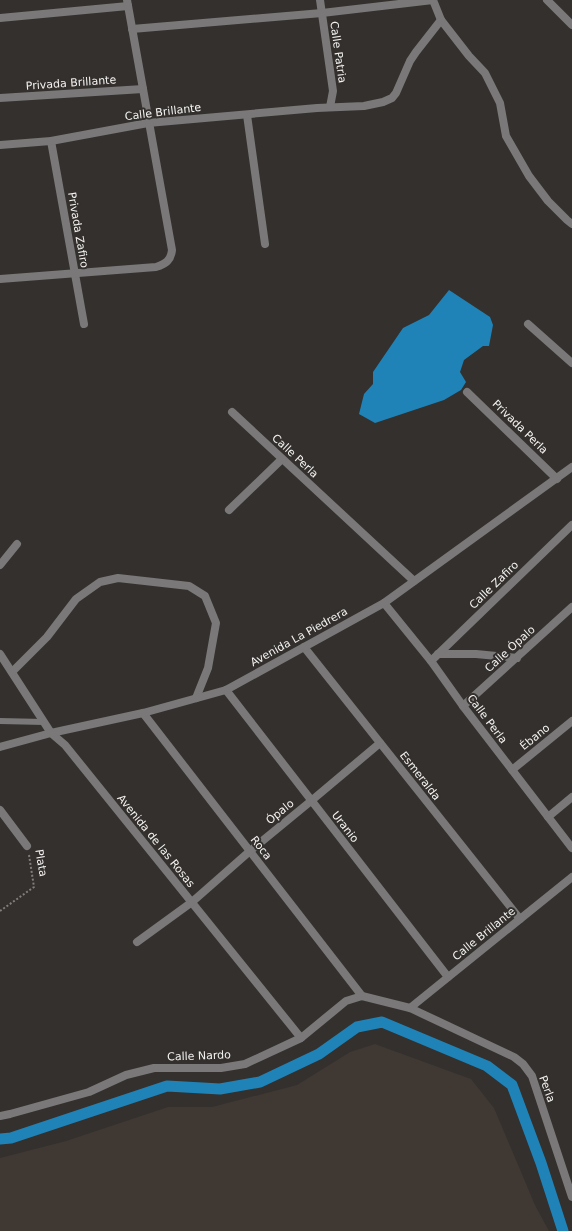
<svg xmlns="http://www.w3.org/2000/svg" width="572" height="1231" font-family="'DejaVu Sans',sans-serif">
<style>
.built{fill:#403832}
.water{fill:#1f83b8}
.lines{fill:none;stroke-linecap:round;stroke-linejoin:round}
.canal{stroke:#1f83b8;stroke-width:11}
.path{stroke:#817e7c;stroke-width:2;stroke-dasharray:2 2;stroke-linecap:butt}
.service{stroke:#7a7878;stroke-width:6}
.minor{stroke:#7a7878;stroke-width:8}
.tertiary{stroke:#7a7878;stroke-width:8}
.labels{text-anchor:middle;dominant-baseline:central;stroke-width:4;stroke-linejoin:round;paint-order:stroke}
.street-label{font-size:11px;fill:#f4f3f1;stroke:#33302e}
</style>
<rect width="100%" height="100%" fill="#33302e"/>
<!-- built -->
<polygon class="built" points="375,1044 471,1079 494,1108 535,1205 549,1231 0,1231 0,1158 66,1141 168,1107 212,1107 297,1085 350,1052"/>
<!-- water -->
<polygon class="water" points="449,290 490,317 493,325 489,346 483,346 464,360 460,372 466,382 461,390 444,400 375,423 359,414 364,394 373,384 373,372 403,328 429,315"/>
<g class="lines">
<!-- canal -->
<polyline class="canal" points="0,1139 11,1138 167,1086 220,1089 260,1082 319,1054 357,1027 382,1022 487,1066 512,1085 541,1163 563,1231"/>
<!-- path -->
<polyline class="path" points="0,911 34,887 29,855"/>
<!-- service -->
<polyline class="service" points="0,721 44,722"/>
<!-- minor -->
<g class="minor">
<polyline points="320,0 333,91 330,107"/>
<polyline points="433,0 441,20 469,56 485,73 500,103 506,136 529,176 548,201 567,220 572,224"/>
<polyline points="547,0 572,25"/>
<polyline points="0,18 128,6"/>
<polyline points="132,29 322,13 433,0"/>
<polyline points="0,98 143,89"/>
<polyline points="247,115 265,244"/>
<polyline points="51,141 84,324"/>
<polyline points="0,145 51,141 148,123 317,108 364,106 383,102 392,98 396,93 410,61 416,52 441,20"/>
<path d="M0 279 156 267C166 264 171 260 172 250L127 0"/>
<polyline points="528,324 572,363"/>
<polyline points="467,392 557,479"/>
<polyline points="232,412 414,581"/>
<polyline points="229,510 282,459"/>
<polyline points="0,565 17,544"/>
<polyline points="384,603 431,661 463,706 572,848"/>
<polyline points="304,647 520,919"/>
<polyline points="0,654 51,733 65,745 301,1038"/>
<polyline points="438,654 476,654 517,658"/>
<polyline points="431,661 572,525"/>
<polyline points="12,672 47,637 76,599 100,582 118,578 189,586 205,596 216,623 208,668 196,698"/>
<polyline points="226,690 448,977"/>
<polyline points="463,706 572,607"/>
<polyline points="143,713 362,996"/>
<polyline points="512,770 572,721"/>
<polyline points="0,810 27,846"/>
<polyline points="548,817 572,797"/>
<polyline points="137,942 192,902 250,851 311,801 380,743"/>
<polyline points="410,1008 572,877"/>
<polyline points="0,1116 10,1114 89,1092 126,1075 154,1068 221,1068 245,1064 301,1038 346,1001 362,996 410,1008 514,1057 523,1064 532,1076 572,1197"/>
</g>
<!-- tertiary -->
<polyline class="tertiary" points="0,747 51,733 143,713 226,690 384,603 572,467"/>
</g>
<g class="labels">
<!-- street labels -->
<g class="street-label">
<text transform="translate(338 52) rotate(82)">Calle Patria</text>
<text transform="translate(71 83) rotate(-4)">Privada Brillante</text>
<text transform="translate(163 112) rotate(-7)">Calle Brillante</text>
<text transform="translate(78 230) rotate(80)">Privada Zafiro</text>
<text transform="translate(520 427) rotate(44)">Privada Perla</text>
<text transform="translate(295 456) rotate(43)">Calle Perla</text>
<text transform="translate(494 585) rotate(-44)">Calle Zafiro</text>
<text transform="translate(299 637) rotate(-29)">Avenida La Piedrera</text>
<text transform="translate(510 649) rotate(-42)">Calle Ópalo</text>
<text transform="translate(487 719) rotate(53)">Calle Perla</text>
<text transform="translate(535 737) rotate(-39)">Ébano</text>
<text transform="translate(420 776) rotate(52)">Esmeralda</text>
<text transform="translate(280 812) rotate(-39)">Ópalo</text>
<text transform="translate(345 827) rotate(52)">Uranio</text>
<text transform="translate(156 841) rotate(51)">Avenida de las Rosas</text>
<text transform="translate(261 848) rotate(52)">Roca</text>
<text transform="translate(41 863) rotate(80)">Plata</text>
<text transform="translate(484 934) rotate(-39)">Calle Brillante</text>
<text transform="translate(199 1056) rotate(-2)">Calle Nardo</text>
<text transform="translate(547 1089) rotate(70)">Perla</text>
</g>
</g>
</svg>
